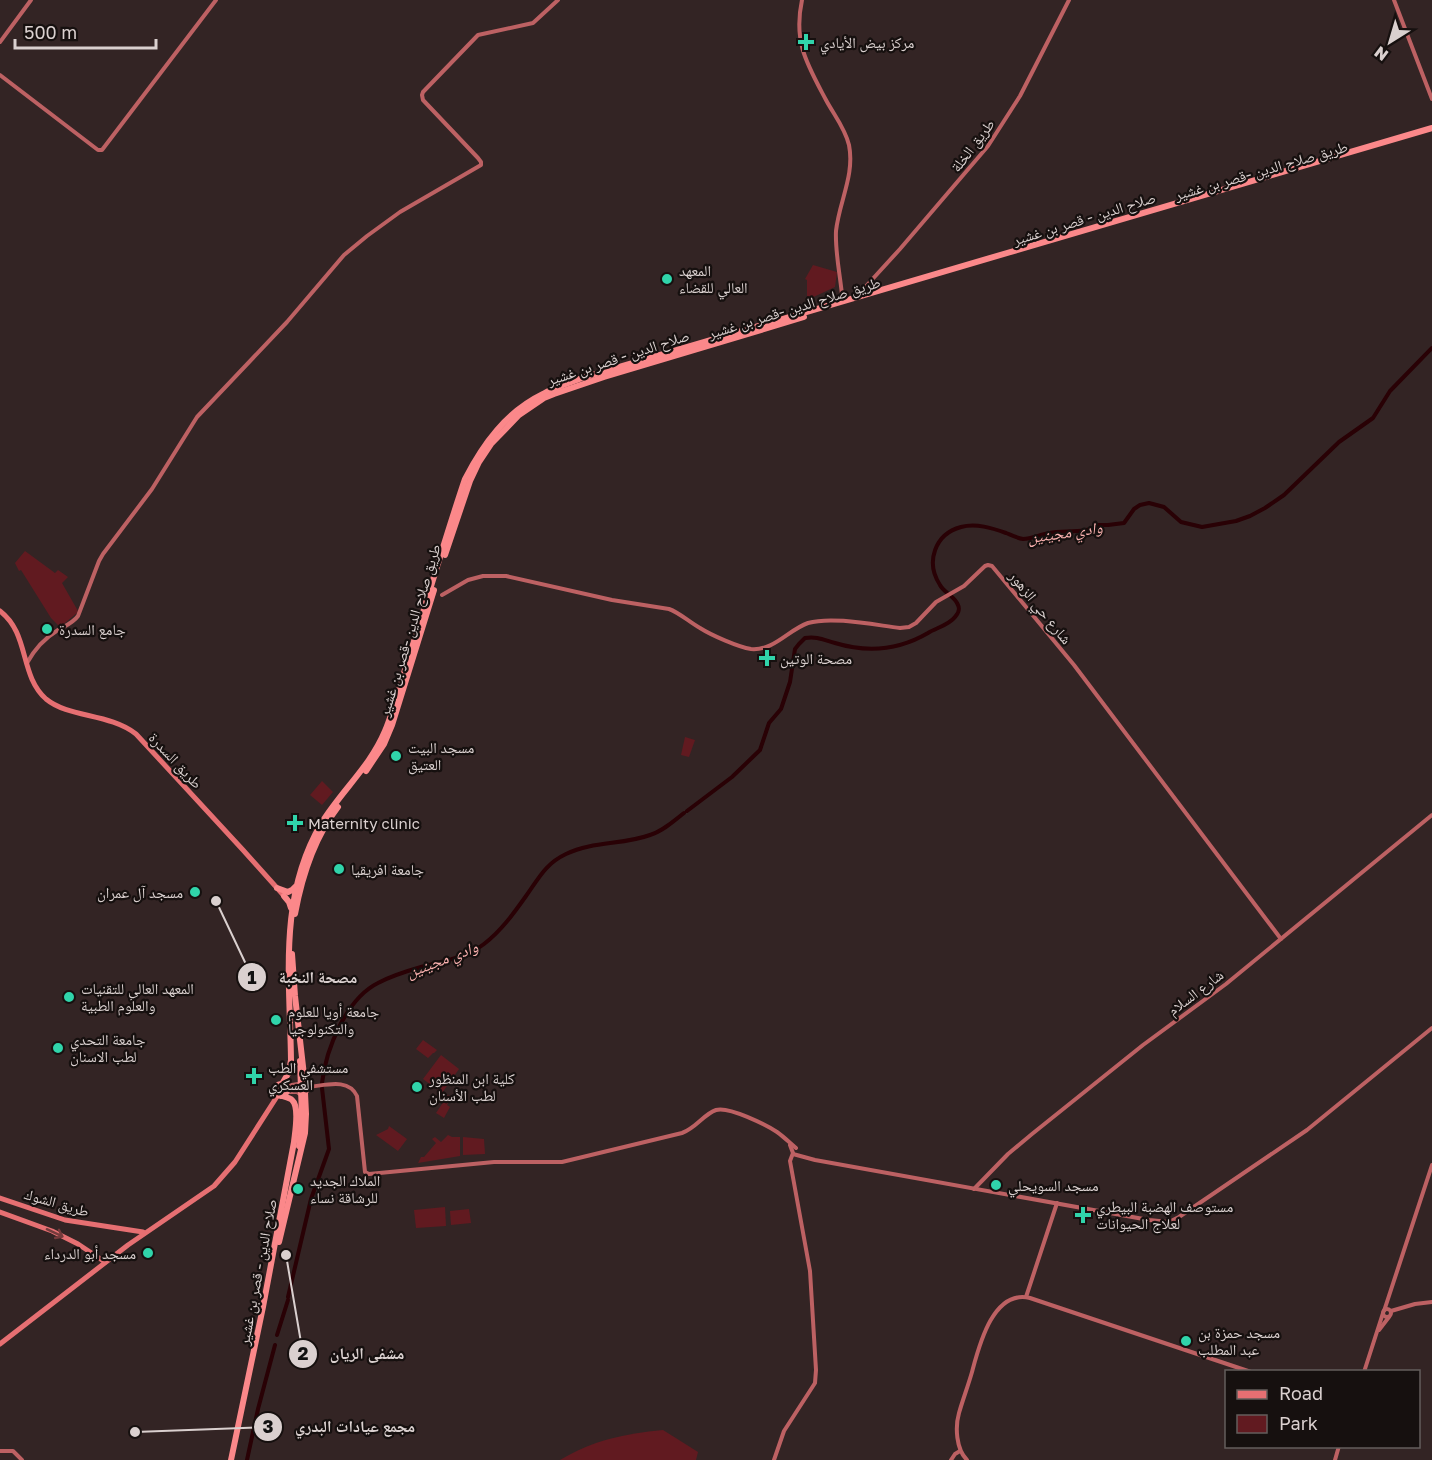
<svg xmlns="http://www.w3.org/2000/svg" width="1432" height="1460" font-family="'Golos Text','Noto Naskh Arabic',sans-serif">
<style>
.green{fill:#611a20}
.lines{fill:none;stroke-linecap:round;stroke-linejoin:round}
.river{stroke:#290105;stroke-width:4}
.secondary{stroke:#bd6163;stroke-width:4}
.primary{stroke:#e66f72;stroke-width:5}
.highway{stroke:#fb888a;stroke-width:6}
.highway-bridge{stroke:#fb888a;stroke-width:6}
.oneway{stroke:#743b3c}
.poi-dot{fill:#30d4aa;stroke:#16100f;stroke-width:2}
.labels{text-anchor:middle;dominant-baseline:central;stroke-width:4.5;stroke-linejoin:round;paint-order:stroke}
.poi-label{font-size:15px;fill:#dad0cf;stroke:#16100f;text-anchor:start}
.street-label{font-size:15px;fill:#dad0cf;stroke:#16100f}
.water-label{font-size:16px;font-style:italic;fill:#fab1af;stroke:#16100f}
.leader{fill:none;stroke:#dad0cf;stroke-width:2}
.callout-dot{fill:#dad0cf;stroke:#16100f;stroke-width:2}
.mark-label{font-size:18px;text-anchor:middle;font-weight:bold;fill:#111}
.callout-label{font-size:16px;text-anchor:middle;font-weight:bold;fill:#dad0cf;stroke:#16100f;stroke-width:4.5;stroke-linejoin:round;paint-order:stroke}
</style>
<rect width="100%" height="100%" fill="#332424"/>
<!-- green -->
<g class="green">
<polygon points="813,265 837,272 835,287 807,300 807,280 805,279"/>
<polygon points="25,551 55,573 58,570 68,577 62,583 78,611 77,613 60,627 51,618 21,570 19,571 15,563"/>
<polygon points="685,737 695,740 689,757 681,755"/>
<polygon points="322,781 333,792 322,805 310,795"/>
<polygon points="423,1040 437,1050 434,1053 433,1053 428,1058 416,1049"/>
<polygon points="441,1055 459,1069 442,1093 423,1079"/>
<polygon points="448,1095 456,1100 455,1102 450,1099 447,1105 450,1107 444,1118 436,1113"/>
<polygon points="389,1126 407,1139 398,1151 376,1135 388,1129"/>
<polygon points="448,1135 452,1137 460,1137 460,1156 418,1163 421,1157 424,1157 436,1143 432,1139 435,1137 441,1142"/>
<polygon points="463,1137 484,1139 485,1154 463,1155"/>
<polygon points="445,1207 446,1226 416,1228 414,1210"/>
<polygon points="469,1209 471,1223 451,1225 450,1211"/>
<path d="M663 1430 698 1452 696 1460H560C593 1440 624 1434 663 1430Z"/>
</g>
<g class="lines">
<!-- river -->
<g class="river">
<path d="M687 811 732 777 760 750 769 723 781 709 790 682 795 649 799 644 805 638C817 636 824 640 835 643 868 653 899 650 928 633 936 628 949 625 955 617 958 614 960 609 958 605 955 596 944 593 940 585 925 562 935 534 961 527 976 523 992 528 1006 533 1011 535 1017 538 1023 539 1032 539 1041 534 1050 533 1063 530 1089 534 1098 525H1108L1124 523 1134 509 1140 505 1149 503 1164 507 1181 522 1202 527 1236 521 1250 516 1265 508 1284 495 1339 442 1373 418 1390 391 1432 348"/>
<path d="M322 1083C326 1049 346 999 378 983 391 976 407 971 421 967 442 961 466 958 484 944 501 931 514 913 526 896 539 878 545 864 566 854 593 841 623 845 650 835 663 831 674 821 684 813"/>
<polyline points="288,1297 311,1199 329,1149 322,1088"/>
<polyline points="277,1335 288,1300"/>
<polyline points="247,1460 258,1409 275,1345"/>
</g>
<!-- secondary -->
<g class="secondary">
<path d="M802 0C793 42 807 64 826 100 834 115 845 128 849 145 855 175 839 202 836 231 835 252 840 274 842 295L838 303"/>
<polyline points="1394,0 1432,99"/>
<polyline points="0,42 31,0"/>
<polyline points="0,75 98,150 102,150 216,0"/>
<polyline points="858,295 900,249 988,146 1020,96 1069,0"/>
<path d="M442 595 468 580 483 576H506L612 600 669 609C680 613 689 622 700 628 711 635 738 647 751 649 774 651 788 630 808 623 832 616 875 625 900 628L909 627 916 623 936 602 964 586 985 566 988 565 992 566 1074 665 1281 939"/>
<path d="M27 663C34 650 45 638 58 630 65 626 73 623 78 616L99 561 103 554 152 489 197 417 287 322 344 255 367 236 400 212 481 165V162L478 158 423 100 422 95 423 92 478 35 533 23 558 0"/>
<circle cx="302" cy="1089" r="5.5"/>
<polyline points="286,1086 298,1084"/>
<path d="M307 1087C324 1086 348 1077 357 1096L365 1172 369 1174 494 1162H562L682 1133C696 1128 704 1114 716 1110 729 1106 766 1125 777 1132 784 1137 790 1143 796 1148"/>
<polyline points="287,1092 298,1092"/>
<polyline points="793,1154 815,1160 1149,1220 1169,1222 1179,1217 1307,1130 1432,1028"/>
<polyline points="974,1189 1008,1154 1032,1134 1143,1045 1226,984 1432,815"/>
<polyline points="1026,1297 1057,1203"/>
<circle cx="1387" cy="1313" r="4"/>
<polyline points="1384,1311 1432,1165"/>
<polyline points="1391,1311 1415,1304 1432,1302"/>
<polyline points="1379,1330 1389,1317"/>
<polyline points="1364,1372 1383,1313"/>
<polyline points="0,1451 13,1451 22,1460"/>
<polyline points="774,1460 784,1431 815,1383 816,1370 810,1271 790,1161 793,1153 790,1145"/>
<polyline points="951,1460 955,1454 960,1451"/>
<path d="M967 1460C956 1449 955 1427 959 1413 963 1399 968 1386 972 1372 979 1346 993 1289 1030 1298L1251 1372"/>
<polyline points="1335,1460 1339,1446"/>
</g>
<!-- primary -->
<g class="primary">
<path d="M0 611C30 634 19 675 46 699 69 718 109 713 136 734L243 850 286 898"/>
<polyline points="0,1198 65,1220 143,1232"/>
<polyline points="0,1212 52,1231 78,1244 105,1262"/>
<polyline points="0,1344 128,1245 214,1186 235,1162 278,1095"/>
</g>
<!-- highway -->
<g class="highway">
<polyline points="445,555 470,481 479,462 491,444 519,415 544,398 554,394 604,377 804,317"/>
<polyline points="366,771 384,744 392,725 434,590"/>
<polyline points="277,888 288,892 292,890 295,887"/>
<polyline points="284,896 289,902 291,908"/>
<path d="M295 914C302 876 314 838 338 807"/>
<polyline points="292,954 295,996 305,1084"/>
<path d="M282 1084 289 1072 291 1060C290 979 278 897 321 824 341 791 370 767 385 731 395 707 401 681 409 657 428 598 445 538 465 479 483 444 506 412 543 394 555 387 569 383 582 378L1432 128"/>
<circle cx="281" cy="1090" r="6"/>
<polyline points="279,1242 305,1133 306,1114 305,1093"/>
<path d="M231 1460 263 1307 294 1142C295 1132 300 1107 292 1100 290 1098 285 1097 282 1096"/>
</g>
<!-- highway-bridge -->
<polyline class="highway-bridge" points="299,1146 302,1117 300,1061"/>
</g>
<!-- one-way arrows -->
<defs><path id="oneway-shaft" d="M-6 0H5M1.5-3L5.5 0L1.5 3" fill="none" stroke-width="1.6" stroke-linecap="round" stroke-linejoin="round" transform="scale(1.5)"/></defs>
<use class="oneway" href="#oneway-shaft" transform="translate(55 1233) rotate(25)"/>
<!-- markers -->
<g class="poi-dot">
<path d="M803 33h6v6h6v6h-6v6h-6v-6h-6v-6h6z"/>
<circle cx="667" cy="279" r="6"/>
<circle cx="47" cy="629" r="6"/>
<path d="M764 649h6v6h6v6h-6v6h-6v-6h-6v-6h6z"/>
<circle cx="396" cy="756" r="6"/>
<path d="M292 814h6v6h6v6h-6v6h-6v-6h-6v-6h6z"/>
<circle cx="339" cy="869" r="6"/>
<circle cx="195" cy="892" r="6"/>
<circle cx="69" cy="997" r="6"/>
<circle cx="276" cy="1020" r="6"/>
<circle cx="58" cy="1048" r="6"/>
<path d="M251 1067h6v6h6v6h-6v6h-6v-6h-6v-6h6z"/>
<circle cx="417" cy="1087" r="6"/>
<circle cx="996" cy="1185" r="6"/>
<circle cx="298" cy="1189" r="6"/>
<path d="M1080 1206h6v6h6v6h-6v6h-6v-6h-6v-6h6z"/>
<circle cx="148" cy="1253" r="6"/>
<circle cx="1186" cy="1341" r="6"/>
</g>
<g class="labels">
<!-- poi labels -->
<g class="poi-label">
<text x="820" y="42">مركز بيض الأيادي</text>
<text x="679" y="270">المعهد<tspan x="679" dy="17">العالي للقضاء</tspan></text>
<text x="59" y="629">جامع السدرة</text>
<text x="780" y="658">مصحة الوتين</text>
<text x="408" y="747">مسجد البيت<tspan x="408" dy="17">العتيق</tspan></text>
<text x="308" y="823">Maternity clinic</text>
<text x="351" y="869">جامعة افريقيا</text>
<text x="183" y="892" text-anchor="end">مسجد آل عمران</text>
<text x="81" y="988">المعهد العالي للتقنيات<tspan x="81" dy="17">والعلوم الطبية</tspan></text>
<text x="288" y="1011">جامعة أويا للعلوم<tspan x="288" dy="17">والتكنولوجيا</tspan></text>
<text x="70" y="1039">جامعة التحدي<tspan x="70" dy="17">لطب الاسنان</tspan></text>
<text x="268" y="1067">مستشفي الطب<tspan x="268" dy="17">العسكري</tspan></text>
<text x="429" y="1078">كلية ابن المنظور<tspan x="429" dy="17">لطب الأسنان</tspan></text>
<text x="310" y="1180">الملاك الجديد<tspan x="310" dy="17">للرشاقة نساء</tspan></text>
<text x="1008" y="1185">مسجد السويحلي</text>
<text x="1096" y="1206">مستوصف الهضبة البيطري<tspan x="1096" dy="17">لعلاج الحيوانات</tspan></text>
<text x="136" y="1253" text-anchor="end">مسجد أبو الدرداء</text>
<text x="1198" y="1332">مسجد حمزة بن<tspan x="1198" dy="17">عبد المطلب</tspan></text>
</g>
<!-- street labels -->
<g class="street-label">
<text transform="translate(972 145) rotate(-53)">طريق الخلة</text>
<text transform="translate(1261 170) rotate(-16)">طريق صلاح الدين -قصر بن غشير</text>
<text transform="translate(1084 218) rotate(-17)">صلاح الدين - قصر بن غشير</text>
<text transform="translate(794 307) rotate(-17)">طريق صلاح الدين -قصر بن غشير</text>
<text transform="translate(618 357) rotate(-18)">صلاح الدين - قصر بن غشير</text>
<text transform="translate(1041 607) rotate(51)">شارع حي الزهور</text>
<text transform="translate(409 630) rotate(-73)">طريق صلاح الدين -قصر بن غشير</text>
<text transform="translate(176 760) rotate(47)">طريق السدرة</text>
<text transform="translate(1195 992) rotate(-37)">شارع السلام</text>
<text transform="translate(57 1202) rotate(16)">طريق الشوك</text>
<text transform="translate(257 1272) rotate(-79)">صلاح الدين - قصر بن غشير</text>
</g>
<!-- water labels -->
<g class="water-label">
<text transform="translate(1065 532) rotate(-8)">وادي مجينين</text>
<text transform="translate(442 959) rotate(-21)">وادي مجينين</text>
</g>
</g>
<!-- callouts -->
<path class="leader" d="M216 901L252 977M286 1255L303 1354M135 1432L268 1427"/>
<g class="callout-dot">
<circle cx="216" cy="901" r="6"/>
<circle cx="286" cy="1255" r="6"/>
<circle cx="135" cy="1432" r="6"/>
<circle cx="252" cy="977" r="15"/>
<circle cx="303" cy="1354" r="15"/>
<circle cx="268" cy="1427" r="15"/>
</g>
<g class="mark-label">
<text x="252" y="984">1</text>
<text x="303" y="1360">2</text>
<text x="268" y="1433">3</text>
</g>
<g class="callout-label">
<text x="318" y="983">مصحة النخبة</text>
<text x="367" y="1359">مشفى الريان</text>
<text x="355" y="1432">مجمع عيادات البدري</text>
</g>
<!-- legend -->
<rect x="1225" y="1370" width="195" height="78" fill="#16100f" stroke="#645d5c" stroke-width="1.5"/>
<rect x="1237" y="1390" width="30" height="9" fill="#e66f72" stroke="#645d5c" stroke-width="1.5"/>
<text x="1279" y="1400" font-size="18" fill="#dad0cf">Road</text>
<rect x="1237" y="1415" width="30" height="18" fill="#611a20" stroke="#645d5c" stroke-width="1.5"/>
<text x="1279" y="1430" font-size="18" fill="#dad0cf">Park</text>
<!-- north arrow -->
<g transform="translate(1390 42) rotate(217)" stroke="#16100f" stroke-width="4.5" paint-order="stroke">
<path d="M0-4.5L10 22L0 15L-10 22Z" fill="#dad0cf"/>
<text y="-9" font-size="16" font-weight="bold" text-anchor="middle" fill="#dad0cf">N</text>
</g>
<!-- scale -->
<path d="M15 39v9h141v-9" fill="none" stroke="#dad0cf" stroke-width="3"/>
<text x="24" y="39" font-size="18" fill="#dad0cf" stroke="#16100f" stroke-width="4.5" paint-order="stroke">500 m</text>
</svg>
